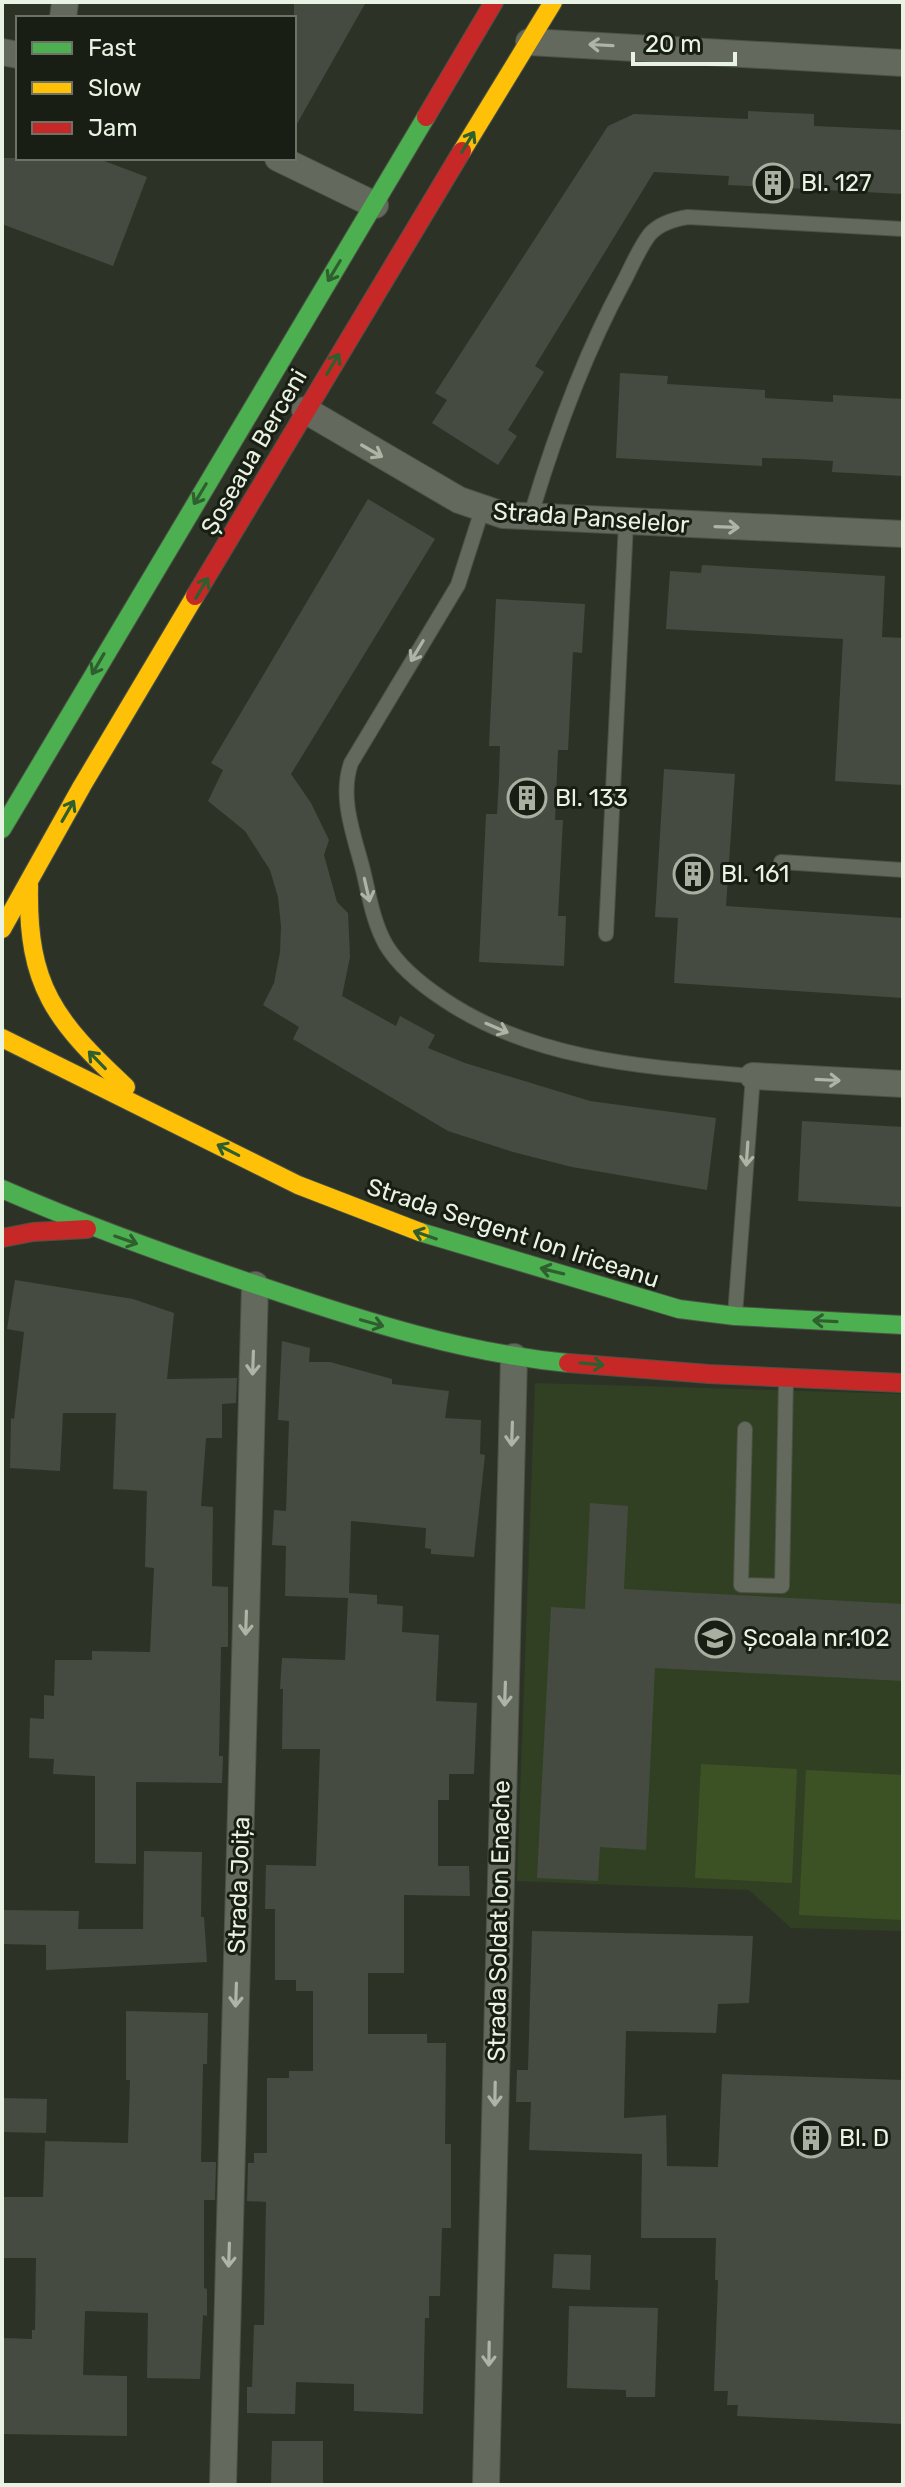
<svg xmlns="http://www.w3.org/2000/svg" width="905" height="2487" font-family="Rubik,sans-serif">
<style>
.built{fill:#314023}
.green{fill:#3c5225}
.building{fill:#454b41}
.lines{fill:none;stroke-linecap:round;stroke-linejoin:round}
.lane-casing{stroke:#4b5246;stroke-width:16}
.street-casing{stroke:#4b5246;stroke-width:28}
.fast-casing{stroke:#4b5246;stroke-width:20}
.slow-casing{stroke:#4b5246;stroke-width:20}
.jam-casing{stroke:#4b5246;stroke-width:20}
.lane{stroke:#63695d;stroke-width:14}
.street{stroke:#63695d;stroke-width:26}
.fast{stroke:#4caf50;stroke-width:18}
.slow{stroke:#ffc107;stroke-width:18}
.jam{stroke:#c62828;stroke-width:18}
.oneway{stroke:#adb5a7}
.oneway2{stroke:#2f5f2e}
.labels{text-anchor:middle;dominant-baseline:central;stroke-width:6;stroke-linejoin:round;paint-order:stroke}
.poi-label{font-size:24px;fill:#e9f3e3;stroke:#181e13;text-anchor:start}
.street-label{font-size:24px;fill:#e9f3e3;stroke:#181e13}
</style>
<rect width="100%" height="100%" fill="#2c3326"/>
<!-- built -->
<polygon class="built" points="535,1383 903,1394 903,1931 791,1928 749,1890 517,1881"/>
<!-- green -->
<g class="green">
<polygon points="701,1764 797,1769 792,1883 695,1878"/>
<polygon points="806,1770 903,1775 903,1920 799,1915"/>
</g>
<!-- building -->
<g class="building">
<polygon points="294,2 366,2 294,129"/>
<polygon points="748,111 814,114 814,126 903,130 903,194 728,185 729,176 654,172 535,366 544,372 508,430 517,436 498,465 432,423 447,400 435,393 608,126 634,114 748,119"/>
<polygon points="2,158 96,158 147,177 113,266 2,224"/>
<polygon points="620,373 668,376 667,384 765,390 765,398 833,402 833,395 903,399 903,476 832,472 833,461 799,459 762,458 762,466 616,458"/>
<polygon points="368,499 435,539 291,774 311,803 329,840 324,855 337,902 348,913 350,957 342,996 396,1026 400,1016 435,1035 428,1048 465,1063 590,1101 716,1118 707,1190 572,1167 513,1152 448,1131 293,1039 299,1027 263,1005 274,983 280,952 281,926 278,897 270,870 245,831 208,801 223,770 211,763"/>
<polygon points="702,565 885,576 882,637 903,638 903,785 835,781 843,639 666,629 670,571 701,573"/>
<polygon points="496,599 585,604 582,653 573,652 568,750 558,750 555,820 563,820 558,916 566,916 564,966 479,962 486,814 497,814 499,779 500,746 489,746"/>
<polygon points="664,769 735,774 726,906 903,918 903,998 674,983 678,918 655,917"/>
<polygon points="802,1121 903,1127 903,1207 798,1201"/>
<polygon points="15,1280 133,1299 174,1313 167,1379 237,1378 236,1403 222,1404 222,1438 206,1438 201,1506 213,1507 212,1586 228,1587 228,1647 221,1647 219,1756 223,1756 222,1783 136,1782 136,1864 95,1863 95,1776 53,1774 54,1759 29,1758 30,1718 44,1719 44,1695 54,1696 55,1660 92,1660 92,1651 150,1652 154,1568 145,1567 147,1491 113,1489 116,1413 63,1413 60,1471 10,1468 11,1418 14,1419 24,1332 7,1329"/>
<polygon points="282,1341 310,1348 309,1362 330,1362 392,1379 392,1384 449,1391 445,1418 481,1420 480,1454 485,1455 474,1557 431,1554 431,1549 425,1548 426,1528 351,1521 349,1593 377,1595 377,1604 403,1606 402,1632 439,1635 436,1701 477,1703 474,1774 449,1774 449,1800 438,1800 438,1866 469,1866 470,1896 404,1895 404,1973 368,1973 368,2034 427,2034 427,2043 446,2043 445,2144 451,2144 451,2228 442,2228 440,2296 429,2296 429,2318 425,2318 423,2414 354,2411 354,2384 296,2382 295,2414 247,2413 247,2387 252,2387 254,2325 264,2325 266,2202 247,2201 248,2163 254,2163 254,2153 267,2153 267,2078 289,2078 289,2071 313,2071 313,1991 296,1991 296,1980 275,1980 275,1909 265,1909 266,1865 316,1866 320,1749 282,1749 283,1689 280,1689 282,1658 345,1660 348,1598 285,1596 286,1546 272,1545 274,1510 286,1511 289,1421 278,1420"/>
<polygon points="590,1503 628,1506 624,1589 903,1604 903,1681 655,1668 646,1850 600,1847 598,1881 537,1878 551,1607 585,1609"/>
<polygon points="144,1851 202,1852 201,1917 204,1917 207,1962 46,1970 46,1945 2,1944 2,1910 79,1911 78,1929 143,1929"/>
<polygon points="532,1931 753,1936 749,2003 718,2004 716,2033 626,2031 624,2118 666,2115 667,2166 718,2167 722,2074 903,2080 903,2424 737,2416 738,2405 727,2405 728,2391 714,2391 718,2280 715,2280 716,2238 641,2238 642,2154 529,2150 531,2102 516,2102 517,2070 528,2070"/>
<polygon points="126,2011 208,2013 207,2064 203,2064 201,2162 216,2162 215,2200 204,2200 204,2288 207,2289 207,2316 203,2315 200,2379 147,2378 148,2313 85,2311 83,2375 127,2376 127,2436 2,2434 3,2338 32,2339 32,2330 35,2330 36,2258 2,2258 2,2197 43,2197 45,2141 128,2143 130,2080 126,2080"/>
<polygon points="2,2098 47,2099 46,2133 2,2132"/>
<polygon points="554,2254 591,2255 590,2290 552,2288"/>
<polygon points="569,2306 658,2308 655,2397 626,2397 626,2390 567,2388"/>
<polygon points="272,2441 323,2441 323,2485 271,2485"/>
</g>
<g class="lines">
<!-- lane casing -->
<g class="lane-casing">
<g id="lane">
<path d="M482 510 458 585 351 763C339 798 354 835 363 870 369 895 373 922 386 945 400 968 422 985 443 999 534 1061 647 1067 753 1076L735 1315"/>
<path d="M530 518C554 437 583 357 623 283 631 268 639 248 650 234 660 223 675 219 688 217L903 229"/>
<polyline points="781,862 903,870"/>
<polyline points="606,934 626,523"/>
<polyline points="745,1429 741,1585 782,1586 786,1380"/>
</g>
</g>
<!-- street casing -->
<g class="street-casing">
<g id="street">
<polyline points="63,18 65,2"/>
<polyline points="529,42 903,63"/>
<polyline points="2,52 18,55"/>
<polyline points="278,158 375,205"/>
<polyline points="305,410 459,500 503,515 903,534"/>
<polyline points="753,1076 903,1084"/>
<polyline points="223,2485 255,1285"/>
<polyline points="486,2485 514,1357"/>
</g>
</g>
<!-- fast casing -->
<g class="fast-casing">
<g id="fast">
<polyline points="2,829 426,117"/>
<path d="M2 1189C89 1227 178 1259 269 1289 367 1322 464 1353 568 1363"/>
<polyline points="420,1232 679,1309 735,1316 903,1325"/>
</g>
</g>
<!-- slow casing -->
<g class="slow-casing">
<g id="slow">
<polyline points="462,151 553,2"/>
<path d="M29 886C27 986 55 1021 126 1087"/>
<polyline points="2,929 82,786 195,596"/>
<polyline points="2,1038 298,1185 420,1232"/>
</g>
</g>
<!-- jam casing -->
<g class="jam-casing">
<g id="jam">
<polyline points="426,117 494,2"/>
<polyline points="195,596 462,151"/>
<polyline points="2,1238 33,1232 87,1229"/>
<polyline points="568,1363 709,1374 903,1383"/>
</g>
</g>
<!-- lane -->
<use href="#lane" class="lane"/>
<!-- street -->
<use href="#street" class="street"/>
<!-- fast -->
<use href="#fast" class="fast"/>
<!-- slow -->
<use href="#slow" class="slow"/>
<!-- jam -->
<use href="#jam" class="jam"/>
</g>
<!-- one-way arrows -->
<defs><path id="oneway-shaft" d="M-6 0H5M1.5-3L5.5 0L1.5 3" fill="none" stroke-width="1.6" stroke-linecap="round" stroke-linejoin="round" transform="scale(2)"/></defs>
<g class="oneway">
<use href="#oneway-shaft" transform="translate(601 45) rotate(-177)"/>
<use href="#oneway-shaft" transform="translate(372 451) rotate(30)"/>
<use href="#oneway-shaft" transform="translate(727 527) rotate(2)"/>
<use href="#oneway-shaft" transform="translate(417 651) rotate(121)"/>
<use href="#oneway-shaft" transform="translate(367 890) rotate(77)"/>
<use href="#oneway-shaft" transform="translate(497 1028) rotate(23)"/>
<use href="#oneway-shaft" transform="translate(828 1080) rotate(3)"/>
<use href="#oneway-shaft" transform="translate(747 1154) rotate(94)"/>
<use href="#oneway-shaft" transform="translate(253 1363) rotate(92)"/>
<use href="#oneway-shaft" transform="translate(512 1434) rotate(92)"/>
<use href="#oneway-shaft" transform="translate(246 1623) rotate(92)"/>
<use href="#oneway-shaft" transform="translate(505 1694) rotate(92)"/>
<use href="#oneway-shaft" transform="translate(236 1995) rotate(92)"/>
<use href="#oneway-shaft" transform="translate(495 2094) rotate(91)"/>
<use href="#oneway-shaft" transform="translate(229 2255) rotate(92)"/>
<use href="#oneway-shaft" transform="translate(489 2354) rotate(91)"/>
</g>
<g class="oneway2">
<use href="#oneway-shaft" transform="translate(468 142) rotate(-59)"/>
<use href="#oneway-shaft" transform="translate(334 271) rotate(121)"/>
<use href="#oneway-shaft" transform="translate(333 364) rotate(-59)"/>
<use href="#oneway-shaft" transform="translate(200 494) rotate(121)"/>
<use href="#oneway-shaft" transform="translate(202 588) rotate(-59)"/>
<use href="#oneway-shaft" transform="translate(98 664) rotate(120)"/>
<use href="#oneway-shaft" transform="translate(68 811) rotate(-60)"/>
<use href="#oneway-shaft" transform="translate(97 1060) rotate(-134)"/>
<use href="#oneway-shaft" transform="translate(228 1150) rotate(-153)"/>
<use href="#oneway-shaft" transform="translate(425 1235) rotate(-161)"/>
<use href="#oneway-shaft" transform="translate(126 1240) rotate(19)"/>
<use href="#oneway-shaft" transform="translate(552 1271) rotate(-166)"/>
<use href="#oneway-shaft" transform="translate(825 1321) rotate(-177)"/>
<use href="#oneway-shaft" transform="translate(372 1323) rotate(16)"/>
<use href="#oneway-shaft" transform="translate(592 1364) rotate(5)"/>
</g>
<!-- icons -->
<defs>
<g id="building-ring" transform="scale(2)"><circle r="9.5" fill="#181e13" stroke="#a7b0a1" stroke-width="1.5"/><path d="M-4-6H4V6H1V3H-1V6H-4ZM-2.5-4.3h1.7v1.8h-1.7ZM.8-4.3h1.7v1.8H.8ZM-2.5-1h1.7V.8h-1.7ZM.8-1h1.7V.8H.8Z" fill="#a7b0a1"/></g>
<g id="school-ring" transform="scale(2)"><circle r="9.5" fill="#181e13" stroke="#a7b0a1" stroke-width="1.5"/><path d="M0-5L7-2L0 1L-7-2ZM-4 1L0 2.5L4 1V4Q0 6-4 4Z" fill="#a7b0a1"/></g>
</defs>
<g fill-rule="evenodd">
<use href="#building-ring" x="773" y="183"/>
<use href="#building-ring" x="527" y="798"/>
<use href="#building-ring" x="693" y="874"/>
<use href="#school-ring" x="715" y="1638"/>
<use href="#building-ring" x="811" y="2138"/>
</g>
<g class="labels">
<!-- poi labels -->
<g class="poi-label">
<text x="801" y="183">Bl. 127</text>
<text x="555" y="798">Bl. 133</text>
<text x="721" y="874">Bl. 161</text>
<text x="743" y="1638">Școala nr.102</text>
<text x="839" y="2138">Bl. D</text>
</g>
<!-- street labels -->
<g class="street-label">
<text transform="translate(254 452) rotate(-60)">Șoseaua Berceni</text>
<text transform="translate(591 518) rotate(4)">Strada Panselelor</text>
<text transform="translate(513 1233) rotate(18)">Strada Sergent Ion Iriceanu</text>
<text transform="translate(239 1885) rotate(-88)">Strada Joița</text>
<text transform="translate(499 1921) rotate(-89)">Strada Soldat Ion Enache</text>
</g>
</g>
<!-- border -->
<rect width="905" height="2487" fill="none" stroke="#e9f3e3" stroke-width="8"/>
<!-- legend -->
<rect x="16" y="16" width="280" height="144" fill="#181e13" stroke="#6c7366" stroke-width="2"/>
<rect x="32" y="42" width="40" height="12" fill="#4caf50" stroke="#6c7366" stroke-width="2"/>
<text x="88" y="56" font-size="24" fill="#e9f3e3">Fast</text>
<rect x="32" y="82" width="40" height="12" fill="#ffc107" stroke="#6c7366" stroke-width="2"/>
<text x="88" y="96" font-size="24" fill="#e9f3e3">Slow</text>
<rect x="32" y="122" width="40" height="12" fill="#c62828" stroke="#6c7366" stroke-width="2"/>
<text x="88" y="136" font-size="24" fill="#e9f3e3">Jam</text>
<!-- scale -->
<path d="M633 52v12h102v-12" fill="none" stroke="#e9f3e3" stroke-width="4"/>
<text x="645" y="52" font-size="24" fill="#e9f3e3" stroke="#181e13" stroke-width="6" paint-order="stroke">20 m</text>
</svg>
